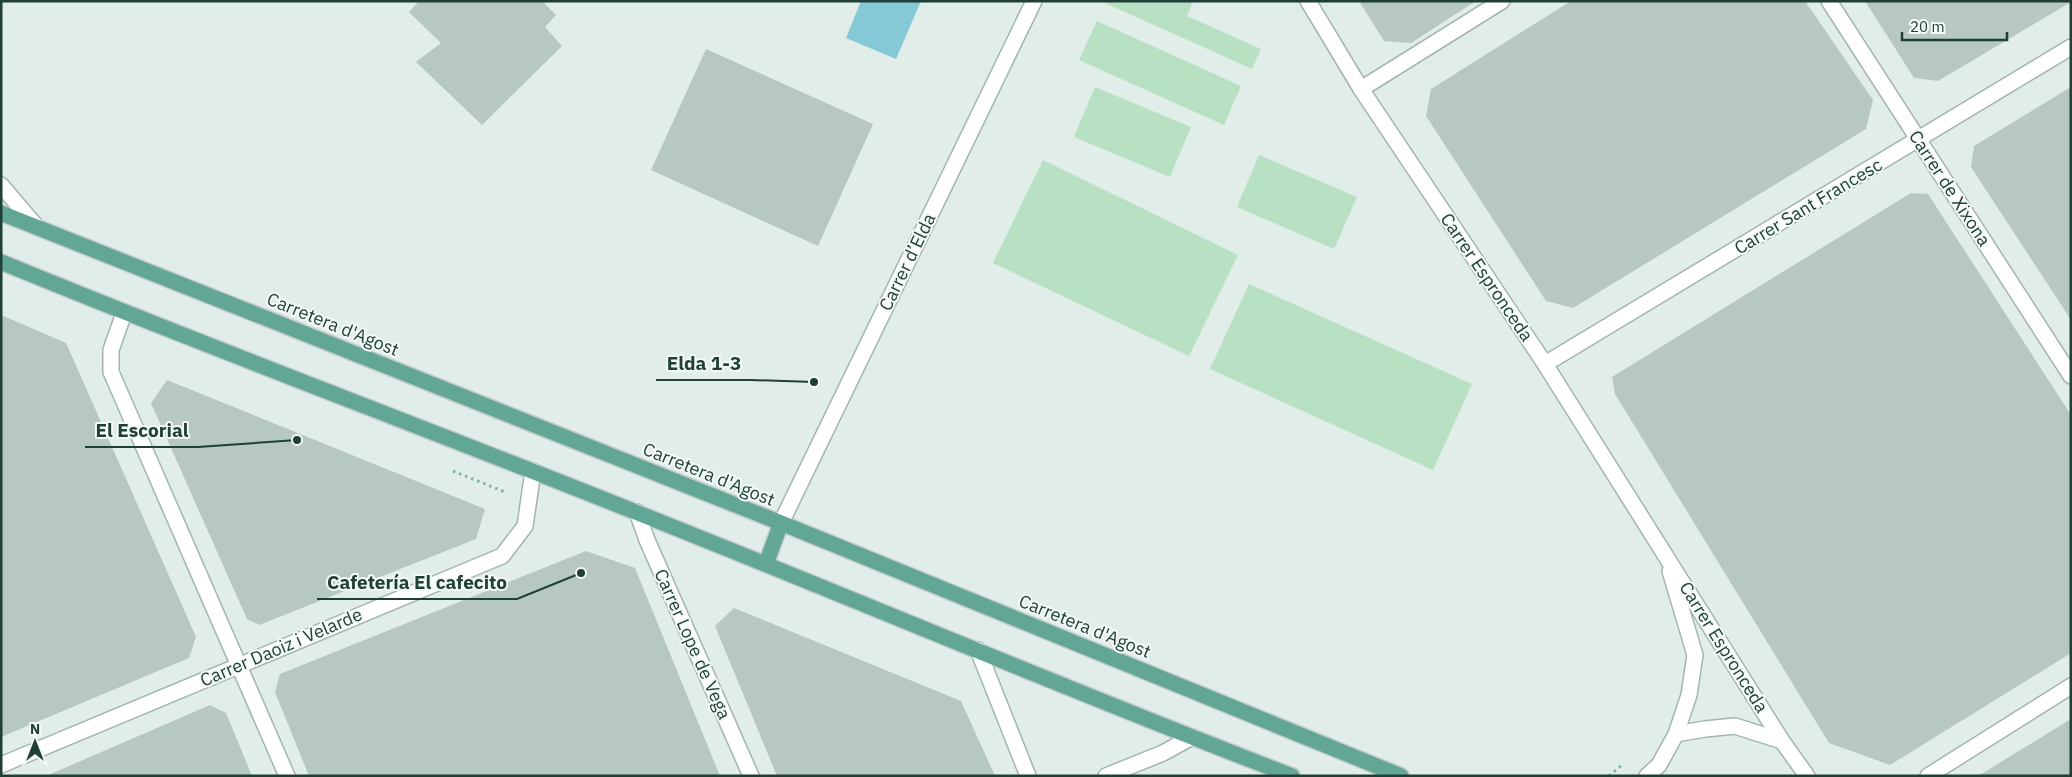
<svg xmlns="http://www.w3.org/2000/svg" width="2072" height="777" font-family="'IBM Plex Sans',sans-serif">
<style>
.green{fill:#b8e0c3}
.water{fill:#85c9d7}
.building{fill:#b6c8c1}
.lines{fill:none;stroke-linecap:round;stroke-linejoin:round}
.minor-casing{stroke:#a3b5af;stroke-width:18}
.major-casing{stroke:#c1c9c7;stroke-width:18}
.path{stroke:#7fb3a3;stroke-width:3;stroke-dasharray:2.5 4;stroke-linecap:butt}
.minor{stroke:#fff;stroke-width:15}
.major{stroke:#62a695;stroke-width:15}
.labels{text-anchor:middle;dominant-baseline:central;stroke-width:4;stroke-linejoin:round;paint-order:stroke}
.street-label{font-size:18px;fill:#203f37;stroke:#f2f9f6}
.leader{fill:none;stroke:#203f37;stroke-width:2}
.callout-dot{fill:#203f37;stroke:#f2f9f6;stroke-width:2}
.callout-label{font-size:19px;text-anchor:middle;font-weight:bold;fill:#203f37;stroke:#f2f9f6;stroke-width:4;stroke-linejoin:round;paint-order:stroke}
</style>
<rect width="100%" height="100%" fill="#e1ede8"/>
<!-- green -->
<g class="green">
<polygon points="1106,1 1193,1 1187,16 1261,49 1252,69 1105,3"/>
<polygon points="1097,21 1241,86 1224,125 1079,60"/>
<polygon points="1095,87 1191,127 1170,177 1074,137"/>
<polygon points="1259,155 1357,197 1334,249 1237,207"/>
<polygon points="1043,160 1238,255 1189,356 993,263"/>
<polygon points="1249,284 1472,384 1433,470 1210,369"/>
</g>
<!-- water -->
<polygon class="water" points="861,1 921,1 896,59 846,38"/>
<!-- building -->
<g class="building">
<polygon points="419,1 542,1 556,15 545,27 562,46 482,125 416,62 441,43 409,12"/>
<polygon points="1359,1 1476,1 1411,43 1384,41"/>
<polygon points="1571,1 1805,1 1873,100 1866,129 1573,308 1546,301 1426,116 1431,89"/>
<polygon points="1865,1 2071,1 2071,2 1938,81 1914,78"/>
<polygon points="706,49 873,124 818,246 651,170"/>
<polygon points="2071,87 2071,320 1971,167 1974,146"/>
<polygon points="1911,193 1928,194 2071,415 2071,653 1890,765 1829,743 1615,394 1612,377"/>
<polygon points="1,315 66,343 196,637 189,658 1,737"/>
<polygon points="167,380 485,509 476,539 259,625 247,619 151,403"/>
<polygon points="586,551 635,568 720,776 309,776 275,692 280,674"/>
<polygon points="734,608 961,701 995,776 777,776 715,626"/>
<polygon points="210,705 226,713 252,776 46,776"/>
<polygon points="2071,719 2071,776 1978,776"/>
</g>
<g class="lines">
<!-- minor casing -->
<g class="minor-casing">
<g id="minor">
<polyline points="1308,1 1361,89 1545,364 1782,741 1807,776"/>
<polyline points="1829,1 2071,376"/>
<polyline points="1361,89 1502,1"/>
<polyline points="1,185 36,226"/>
<polyline points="124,313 111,350 111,372 287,776"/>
<polyline points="1545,364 2071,47"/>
<polyline points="637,512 647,540 751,776"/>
<polyline points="781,523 1034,1"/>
<polyline points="1670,571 1695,655 1689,695 1676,734"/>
<polyline points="978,650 1028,776"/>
<polyline points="1,765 502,556 525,526 533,471"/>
<polyline points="1106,776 1163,753 1192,737"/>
<polyline points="1647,776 1659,765 1676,734 1705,729 1735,726 1782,741"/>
<polyline points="1928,776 2071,686"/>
</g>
</g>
<!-- major casing -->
<g class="major-casing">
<g id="major">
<polyline points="1,213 781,523 1401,776"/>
<path d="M1 262C212 349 426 428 638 513 857 600 1073 692 1292 776"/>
<polyline points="766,564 781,523"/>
</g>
</g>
<!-- path -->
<g class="path">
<polyline points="453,471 505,492"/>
<polyline points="1609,776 1623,764"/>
</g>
<!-- minor -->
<use href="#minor" class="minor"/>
<!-- major -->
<use href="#major" class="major"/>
</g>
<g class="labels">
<!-- street labels -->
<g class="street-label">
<text transform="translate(1950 188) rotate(57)">Carrer de Xixona</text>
<text transform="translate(1808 206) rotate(-31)">Carrer Sant Francesc</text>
<text transform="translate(907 262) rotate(-64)">Carrer d’Elda</text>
<text transform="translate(1487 277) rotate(56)">Carrer Espronceda</text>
<text transform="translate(333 324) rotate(22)">Carretera d'Agost</text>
<text transform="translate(709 474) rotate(22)">Carretera d'Agost</text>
<text transform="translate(1085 626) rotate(22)">Carretera d'Agost</text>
<text transform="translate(693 644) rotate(66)">Carrer Lope de Vega</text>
<text transform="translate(281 647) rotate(-23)">Carrer Daoiz i Velarde</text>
<text transform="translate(1724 647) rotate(58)">Carrer Espronceda</text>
</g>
</g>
<!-- callouts -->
<path class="leader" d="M814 382L751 380H656M297 440L198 447H85M581 573L517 599H317"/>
<g class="callout-dot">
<circle cx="814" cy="382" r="5"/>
<circle cx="297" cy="440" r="5"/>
<circle cx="581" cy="573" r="5"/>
</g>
<g class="callout-label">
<text x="704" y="370">Elda 1-3</text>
<text x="142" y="437">El Escorial</text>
<text x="417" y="589">Cafetería El cafecito</text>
</g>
<!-- border -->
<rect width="2072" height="777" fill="none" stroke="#203f37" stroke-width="5"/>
<!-- north arrow -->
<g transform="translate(35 742)" stroke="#f2f9f6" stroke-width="4" paint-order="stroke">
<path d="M0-4L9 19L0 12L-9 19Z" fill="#203f37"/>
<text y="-8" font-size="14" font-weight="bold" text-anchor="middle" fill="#203f37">N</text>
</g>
<!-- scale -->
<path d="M1902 32v8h105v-8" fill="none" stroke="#203f37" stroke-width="2.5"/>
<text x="1910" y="32" font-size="15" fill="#203f37" stroke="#f2f9f6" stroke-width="4" paint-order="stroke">20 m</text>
</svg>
